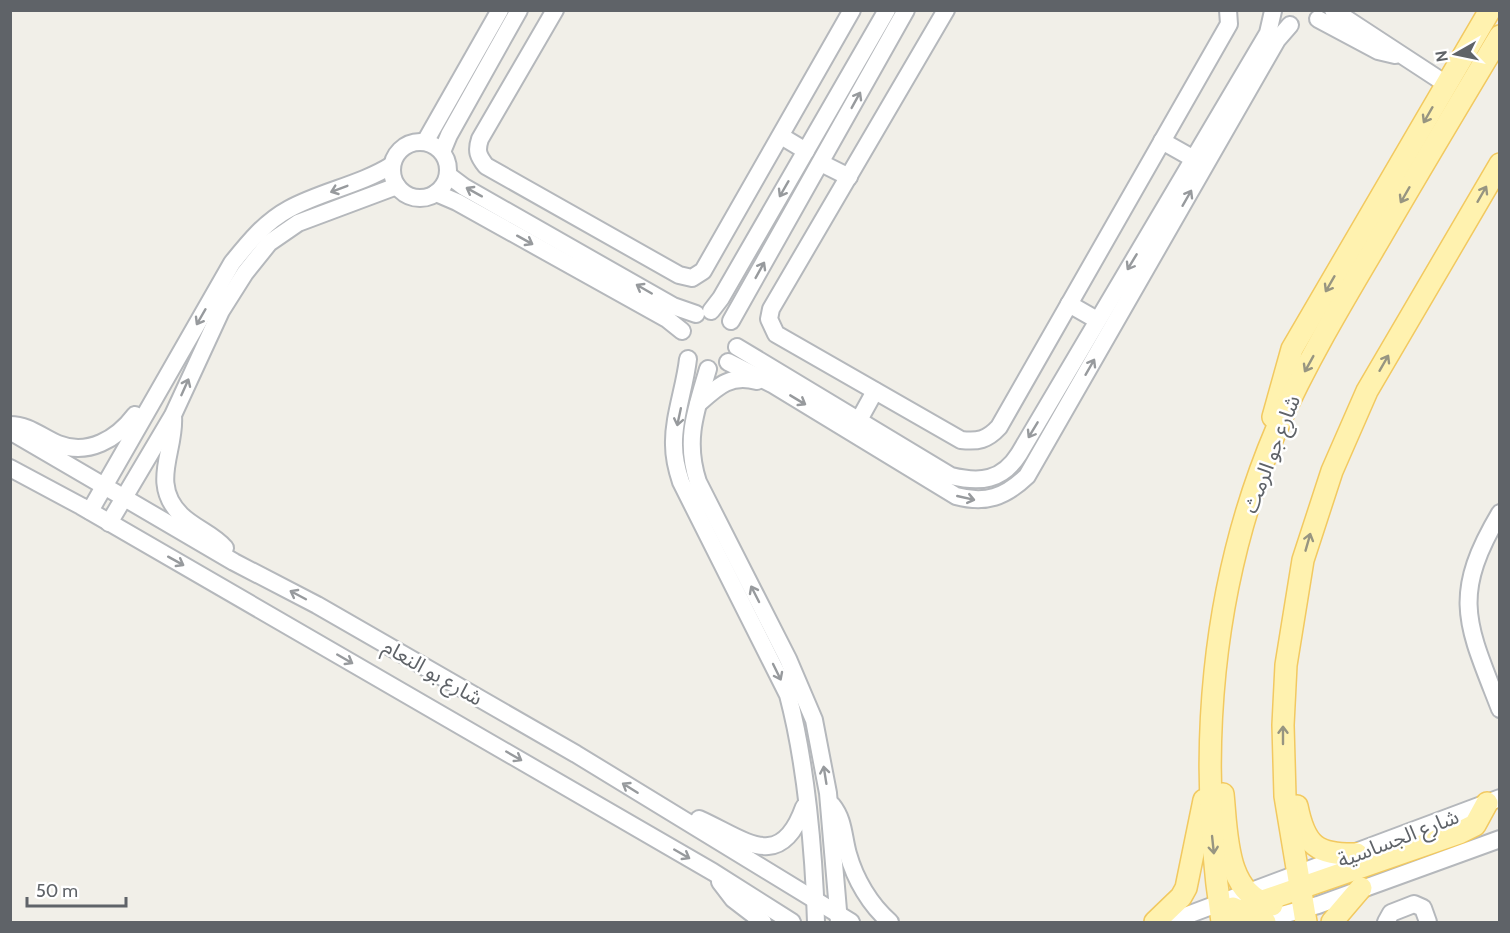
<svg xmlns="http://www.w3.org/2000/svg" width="1510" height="933" font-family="Cabin,'Noto Sans Arabic',sans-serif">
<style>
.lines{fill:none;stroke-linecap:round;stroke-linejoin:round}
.minor-casing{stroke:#b5b8bc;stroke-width:20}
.major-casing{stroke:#f2c960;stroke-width:24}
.minor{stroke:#fff;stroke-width:16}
.major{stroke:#fff2af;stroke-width:21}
.oneway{stroke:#979a9d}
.oneway2{stroke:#979581}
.labels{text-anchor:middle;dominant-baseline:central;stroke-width:5;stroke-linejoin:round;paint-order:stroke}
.street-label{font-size:21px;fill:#5f6368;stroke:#fff}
</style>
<rect width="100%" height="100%" fill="#f1efe8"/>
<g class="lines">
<!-- minor casing -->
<g class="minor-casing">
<g id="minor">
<path d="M555 10 480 139C476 151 478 156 486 166L679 275 692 278 703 271 852 10"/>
<path d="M946 10 771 309 769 319 776 334 961 440C978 442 987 440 999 427L1229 24 1228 10"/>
<polyline points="1333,10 1446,84"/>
<polyline points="1318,19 1378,51 1395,55"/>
<polyline points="781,136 806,151"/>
<polyline points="1162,141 1194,159"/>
<circle cx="420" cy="170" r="28"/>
<polyline points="425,142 500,10"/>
<polyline points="442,152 449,135 519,10"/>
<polyline points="821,163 849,177"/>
<polyline points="448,175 464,187 673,306 696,314"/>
<polyline points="436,193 457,202 667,319 682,331"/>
<polyline points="1069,304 1097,320"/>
<polyline points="711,311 721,298 887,10"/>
<polyline points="731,321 906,10"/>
<path d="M737 347 951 476C980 483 1002 481 1019 454L1268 33 1273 11"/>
<path d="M688 359C685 387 673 418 674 445 674 458 677 470 681 482L788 695C806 763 814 852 816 922"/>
<path d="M728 362 772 384 956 496C986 504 1005 497 1027 476L1277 40 1290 25"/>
<path d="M708 369C696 410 684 440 698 482L788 659 814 720 828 793 839 922"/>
<path d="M698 404C718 386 730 374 757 381"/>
<path d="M173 416C176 450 149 483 181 515 194 528 213 534 225 548"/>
<polyline points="859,420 875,391"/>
<path d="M10 425C29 425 41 437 58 444 88 456 117 439 135 415"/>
<polyline points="10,431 234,562 317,605 576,754 851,922"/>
<polyline points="10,468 81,506 713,872 792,922"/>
<path d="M90 511 232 263C249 242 265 222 289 209 322 191 360 185 392 165"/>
<path d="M1500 513C1450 597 1467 624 1500 709"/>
<polyline points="109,523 173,415 221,311 245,273 269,243 298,223 397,186"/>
<path d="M832 805C844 820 843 836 848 854 855 879 870 905 890 922"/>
<path d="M699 819C744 839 780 874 804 807"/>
<polyline points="720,882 733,899 763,922"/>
<polyline points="1169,922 1500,798"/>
<polyline points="1257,922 1318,905 1500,839"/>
<polyline points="1386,922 1391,913 1414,904 1423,908 1428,922"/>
</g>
</g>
<!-- major casing -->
<g class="major-casing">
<g id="major">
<polyline points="1273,417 1292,349 1490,10"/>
<path d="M1223 794C1227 831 1225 896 1272 905"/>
<path d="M1297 806C1305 846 1317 855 1357 854"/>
<polyline points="1233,908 1265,922"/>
<polyline points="1155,922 1181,897 1186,888 1204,800"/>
<path d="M1222 922C1197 756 1210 585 1277 428 1305 365 1340 306 1375 247 1416 176 1458 106 1500 36"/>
<polyline points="1232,922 1243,911 1260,902 1459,833 1475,825 1487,803"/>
<polyline points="1306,922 1285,796 1283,725 1286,665 1303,560 1332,471 1367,391 1500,164"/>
<polyline points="1332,922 1361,888"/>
</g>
</g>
<!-- minor -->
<use href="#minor" class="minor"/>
<!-- major -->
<use href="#major" class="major"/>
</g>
<!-- one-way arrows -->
<defs><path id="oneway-shaft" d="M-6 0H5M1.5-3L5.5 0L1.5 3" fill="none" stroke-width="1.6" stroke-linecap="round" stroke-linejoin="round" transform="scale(1.5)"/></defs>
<g class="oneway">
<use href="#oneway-shaft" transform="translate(856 100) rotate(-61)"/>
<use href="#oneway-shaft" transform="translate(339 189) rotate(159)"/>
<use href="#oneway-shaft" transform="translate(784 189) rotate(120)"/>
<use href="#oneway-shaft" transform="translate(474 192) rotate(-151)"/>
<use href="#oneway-shaft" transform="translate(1187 198) rotate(-60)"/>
<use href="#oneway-shaft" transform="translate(525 240) rotate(29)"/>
<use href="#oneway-shaft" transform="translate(1132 262) rotate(121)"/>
<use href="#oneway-shaft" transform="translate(760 270) rotate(-61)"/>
<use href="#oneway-shaft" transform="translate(644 289) rotate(-150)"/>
<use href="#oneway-shaft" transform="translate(201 317) rotate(120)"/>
<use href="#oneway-shaft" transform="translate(1090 367) rotate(-60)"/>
<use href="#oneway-shaft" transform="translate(185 387) rotate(-66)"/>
<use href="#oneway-shaft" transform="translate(798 400) rotate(31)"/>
<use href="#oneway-shaft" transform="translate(679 417) rotate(102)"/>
<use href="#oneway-shaft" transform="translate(1033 430) rotate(121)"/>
<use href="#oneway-shaft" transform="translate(966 498) rotate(13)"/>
<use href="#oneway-shaft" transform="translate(176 561) rotate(29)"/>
<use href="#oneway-shaft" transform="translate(755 594) rotate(-117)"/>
<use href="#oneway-shaft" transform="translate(298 595) rotate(-152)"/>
<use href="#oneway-shaft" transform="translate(345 659) rotate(30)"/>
<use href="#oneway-shaft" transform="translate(777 672) rotate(64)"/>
<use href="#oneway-shaft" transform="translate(514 756) rotate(30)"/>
<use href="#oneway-shaft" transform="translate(825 775) rotate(-99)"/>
<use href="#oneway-shaft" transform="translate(630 788) rotate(-148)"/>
<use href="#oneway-shaft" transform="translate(682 854) rotate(30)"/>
</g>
<g class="oneway2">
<use href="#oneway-shaft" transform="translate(1428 115) rotate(120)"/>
<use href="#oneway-shaft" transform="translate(1482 194) rotate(-60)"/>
<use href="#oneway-shaft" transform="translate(1405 195) rotate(120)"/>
<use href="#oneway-shaft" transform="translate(1330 284) rotate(120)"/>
<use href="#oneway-shaft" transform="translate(1384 363) rotate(-60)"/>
<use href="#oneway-shaft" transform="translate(1309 364) rotate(119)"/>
<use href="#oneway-shaft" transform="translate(1308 542) rotate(-74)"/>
<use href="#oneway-shaft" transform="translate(1283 735) rotate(-90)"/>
<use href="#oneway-shaft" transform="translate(1213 845) rotate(84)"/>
</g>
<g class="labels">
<!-- street labels -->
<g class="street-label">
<text transform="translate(1271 454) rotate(-69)">شارع جو الرمث</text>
<text transform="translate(433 672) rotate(30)">شارع بو النعام</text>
<text transform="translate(1398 838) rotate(-21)">شارع الجساسية</text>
</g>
</g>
<!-- border -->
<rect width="1510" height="933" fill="none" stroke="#5f6368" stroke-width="24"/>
<!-- north arrow -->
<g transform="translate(1456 54) rotate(261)" stroke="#ffffff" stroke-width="4.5" paint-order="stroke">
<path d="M0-4.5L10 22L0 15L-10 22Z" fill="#5f6368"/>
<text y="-9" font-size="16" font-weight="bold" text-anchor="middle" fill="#5f6368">N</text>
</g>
<!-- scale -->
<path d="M27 897v9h99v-9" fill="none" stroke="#5f6368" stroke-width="3"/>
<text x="36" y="897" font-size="18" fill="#5f6368" stroke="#ffffff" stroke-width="4.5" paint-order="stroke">50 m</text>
</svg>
